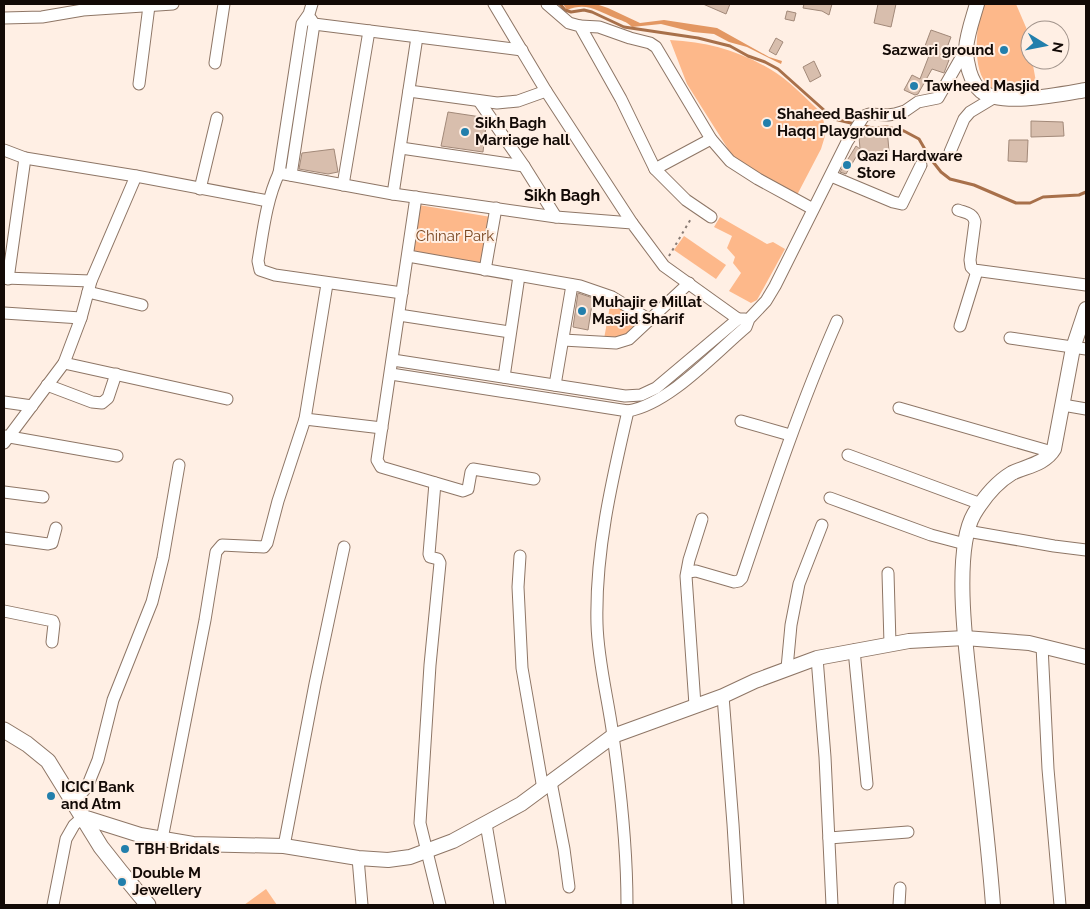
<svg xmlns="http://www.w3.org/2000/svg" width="1090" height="909" font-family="Raleway,sans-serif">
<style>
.green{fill:#fdb88a}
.forest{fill:#e39762}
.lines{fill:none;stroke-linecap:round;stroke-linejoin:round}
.stream{stroke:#a8704a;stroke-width:3}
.building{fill:#d8bead;stroke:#a28979}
.minor-casing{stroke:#8e7666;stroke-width:13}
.tertiary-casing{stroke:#8e7666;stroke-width:16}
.secondary-casing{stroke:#8e7666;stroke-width:17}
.path{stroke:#877a73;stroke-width:2;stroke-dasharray:2.5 4;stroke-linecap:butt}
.minor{stroke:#fff;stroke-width:11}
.tertiary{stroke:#fff;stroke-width:14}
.secondary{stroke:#fff;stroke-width:15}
.poi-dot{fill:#227fac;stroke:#ffefe4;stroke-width:2}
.labels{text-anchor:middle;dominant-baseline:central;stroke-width:4;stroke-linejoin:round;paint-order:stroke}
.poi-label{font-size:15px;font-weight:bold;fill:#130a06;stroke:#ffefe4;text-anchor:start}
.park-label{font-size:15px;fill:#7b4822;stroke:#ffefe4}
.neighbourhood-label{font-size:16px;font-weight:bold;fill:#130a06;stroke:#ffefe4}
</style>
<rect width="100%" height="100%" fill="#ffefe4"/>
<!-- green -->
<g class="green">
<path d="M981 4H1016L1028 32 1030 60H1032L1037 87C1024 93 1013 95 1000 90 996 89 991 89 989 86 970 70 978 25 981 4Z"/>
<path d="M670 40C707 42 737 50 770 69 789 80 806 99 823 114L825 136 821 149 797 195 735 160 687 84Z"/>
<polygon points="419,205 491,217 483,265 412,253"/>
<polygon points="720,217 767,244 773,242 785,249 757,300 751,303 729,291 741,273 733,263 735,257 727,248 732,236 714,227"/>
<polygon points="684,236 726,265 716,279 674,250"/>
<polygon points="611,300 644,320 624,339 604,339"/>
<polygon points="266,889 277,905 244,905"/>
</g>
<!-- forest -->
<path class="forest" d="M563 4H596L608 8 640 23 664 20 717 28 769 57 782 61 781 64 747 47 729 42 714 34 693 32 661 24 632 27C626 21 622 21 615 18 597 11 587 2 567 10Z"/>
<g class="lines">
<!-- stream -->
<g class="stream">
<polyline points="560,4 565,10 571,12 584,10 592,12 624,27 698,38 730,46 748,56 765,62 778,69 834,119 855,124"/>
<polyline points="861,125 872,128 887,127 904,131 919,139 930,158 941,172 950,179 974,185 1016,203 1030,203 1043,197 1079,195 1086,192"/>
</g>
</g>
<!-- building -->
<g class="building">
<polygon points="703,4 730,4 726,14"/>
<polygon points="804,4 832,4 829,15 822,11 803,8"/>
<polygon points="878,4 896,4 891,27 874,23"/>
<polygon points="787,11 796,13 794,21 785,19"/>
<polygon points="931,30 951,37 943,58 949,60 944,73 932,69 918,94 915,95 904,90 912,75 920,79 932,48 925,46"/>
<polygon points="776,38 783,42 776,55 769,51"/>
<polygon points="814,61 821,76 810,82 803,67"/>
<polygon points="448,112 481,117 486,125 483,152 441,146"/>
<polygon points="1031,121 1063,122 1064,136 1031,137"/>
<polygon points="887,128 889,151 861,154 860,150 846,174 840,172 856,146 860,149 859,137 864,130"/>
<polygon points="1009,140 1028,140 1027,162 1008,161"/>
<polygon points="334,149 338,172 328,174 299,169 302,153"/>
<polygon points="578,293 593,298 588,330 573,327"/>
</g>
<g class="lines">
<!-- minor casing -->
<g class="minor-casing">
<g id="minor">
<polyline points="494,4 546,91 632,223"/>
<polyline points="547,4 569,23 580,26 621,99 655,169 686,200 711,217"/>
<polyline points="4,18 42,17 83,10 173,4"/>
<polyline points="314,24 522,50"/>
<polyline points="580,26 599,27 630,38 650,43 656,47 711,139 730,161 758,179 813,209"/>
<polyline points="215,63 224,4"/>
<polyline points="139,84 149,6"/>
<polyline points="409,91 497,103 518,101 546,91"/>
<polyline points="479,101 524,166 556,217"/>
<polyline points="401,148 524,166"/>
<polyline points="4,150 25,158 136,176 268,201"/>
<polyline points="950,152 964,119 970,112 995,97"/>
<polyline points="655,169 711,139"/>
<polyline points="279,173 302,24 309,14 312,4"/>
<polyline points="291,175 314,24 311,19"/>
<polyline points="831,176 893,202 902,204 921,165"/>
<polyline points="343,185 369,31"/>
<polyline points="200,189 217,118"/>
<polyline points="393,194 417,37"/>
<polyline points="416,197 377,460 381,467 463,491 468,489 471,472 473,469 534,479"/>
<path d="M958 210C966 213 973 213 975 222L970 260 971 267 974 270 1086 285"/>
<polyline points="408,256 580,286 612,297 650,320"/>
<polyline points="485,270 496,208"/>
<polyline points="4,278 91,281"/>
<polyline points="8,279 25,158"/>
<polyline points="88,292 142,305"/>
<path d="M402 293 275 275 260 270 258 261C263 232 266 201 279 173L393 194 556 217 632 223 664 266 738 319"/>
<polyline points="4,313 81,318"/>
<polyline points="399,315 510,332"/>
<polyline points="960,326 977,271"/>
<polyline points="1010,338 1086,349"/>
<polyline points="563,340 616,343 629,339 689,283"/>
<polyline points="393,360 625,396 641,395 656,388 738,319 745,319"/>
<polyline points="64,363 227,399"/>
<path d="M391 374 628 411C669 404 714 354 746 327L749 319 766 301 775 286 847 142 864 116 869 114 888 115 895 114 905 111 918 102 938 98 966 49"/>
<polyline points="504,377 519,276"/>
<polyline points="47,385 92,402 102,403 108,398 116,374"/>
<polyline points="555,385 572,285"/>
<polyline points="4,402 32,406"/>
<polyline points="1063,405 1086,409"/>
<polyline points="899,408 1052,452"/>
<polyline points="305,419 382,428"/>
<polyline points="741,421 790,435"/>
<polyline points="4,436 117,456"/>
<polyline points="4,443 64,363 81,318 91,281 136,176"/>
<polyline points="848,455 981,504"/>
<polyline points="435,483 429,554 430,557 438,559 440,563 430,665 420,823 440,905"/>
<polyline points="4,492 43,497"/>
<polyline points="830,498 931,535 965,544"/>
<polyline points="967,531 1054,546 1086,550"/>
<polyline points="4,538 48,544 52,543 56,528"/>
<polyline points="520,556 518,587 522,668 543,789"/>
<path d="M688 572 696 571 734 582 739 581 742 578C771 492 800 405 837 321"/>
<polyline points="888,573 890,644"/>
<polyline points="4,611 53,621 54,624 52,642"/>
<polyline points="1042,646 1048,769 1060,905"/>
<polyline points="854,650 867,784"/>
<polyline points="817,658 825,757 832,905"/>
<polyline points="787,668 791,625 799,584 822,525"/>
<polyline points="723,696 733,824 738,905"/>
<polyline points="695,705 686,576 689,560 702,519"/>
<polyline points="551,782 564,849 569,887"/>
<polyline points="74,802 87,787 98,760 113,700 152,602 163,558 179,465"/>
<polyline points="486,824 500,905"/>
<polyline points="829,838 908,832"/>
<polyline points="162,839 205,620 216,552 222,545 264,547 267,543 278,501 305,419 327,284"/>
<polyline points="284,846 315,684 344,547"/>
<polyline points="358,858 362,905"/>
<polyline points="53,905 66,839 74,825 83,817"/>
<path d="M627 905C627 849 621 792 613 736 608 698 598 662 597 624 595 552 612 480 628 411"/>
<polyline points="899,905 900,888"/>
</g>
</g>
<!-- tertiary casing -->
<g class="tertiary-casing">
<g id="tertiary">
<path d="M977 4C973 18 967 34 966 49 966 62 970 82 981 91 1001 107 1062 94 1086 90"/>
<polyline points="83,817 140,835 193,844 284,846 358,858 388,860 410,857 453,841 521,804 613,736 723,696 755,681 817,658 909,641 965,638 1029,643 1086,657"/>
<path d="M993 905C988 837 979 770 972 702 967 658 952 552 974 514 983 499 997 482 1012 473 1027 466 1045 464 1054 449L1073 348 1086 309"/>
</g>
</g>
<!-- secondary casing -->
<g class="secondary-casing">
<polyline id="secondary" points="4,730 27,744 48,761 101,847 120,871 148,905"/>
</g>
<!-- path -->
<polyline class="path" points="669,256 692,217"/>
<!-- minor -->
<use href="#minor" class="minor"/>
<!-- tertiary -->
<use href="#tertiary" class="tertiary"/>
<!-- secondary -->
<use href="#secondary" class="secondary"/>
</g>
<!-- markers -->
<g class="poi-dot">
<circle cx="1004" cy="50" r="5"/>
<circle cx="914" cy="86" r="5"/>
<circle cx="767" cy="123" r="5"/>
<circle cx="465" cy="132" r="5"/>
<circle cx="847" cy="165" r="5"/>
<circle cx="582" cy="311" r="5"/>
<circle cx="51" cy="796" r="5"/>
<circle cx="125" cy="849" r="5"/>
<circle cx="122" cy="882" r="5"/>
</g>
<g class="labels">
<!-- poi labels -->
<g class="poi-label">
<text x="994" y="50" text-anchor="end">Sazwari ground</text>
<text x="924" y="86">Tawheed Masjid</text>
<text x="777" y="114">Shaheed Bashir ul<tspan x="777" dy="17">Haqq Playground</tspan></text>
<text x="475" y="123">Sikh Bagh<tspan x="475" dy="17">Marriage hall</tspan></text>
<text x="857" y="156">Qazi Hardware<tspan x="857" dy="17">Store</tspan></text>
<text x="592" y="302">Muhajir e Millat<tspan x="592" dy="17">Masjid Sharif</tspan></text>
<text x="61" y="787">ICICI Bank<tspan x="61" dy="17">and Atm</tspan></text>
<text x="135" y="849">TBH Bridals</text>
<text x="132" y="873">Double M<tspan x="132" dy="17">Jewellery</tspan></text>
</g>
<!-- park labels -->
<g class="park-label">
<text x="455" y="236">Chinar Park</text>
</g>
<!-- neighbourhood labels -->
<g class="neighbourhood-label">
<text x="562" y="195">Sikh Bagh</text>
</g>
</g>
<!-- border -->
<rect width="1090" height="909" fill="none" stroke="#130a06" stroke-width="10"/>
<!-- north arrow -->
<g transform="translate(1045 45) rotate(100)"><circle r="24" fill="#ffefe4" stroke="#a1938b"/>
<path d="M0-4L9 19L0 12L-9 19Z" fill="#227fac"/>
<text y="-8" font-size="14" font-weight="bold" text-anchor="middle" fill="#130a06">N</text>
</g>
</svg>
